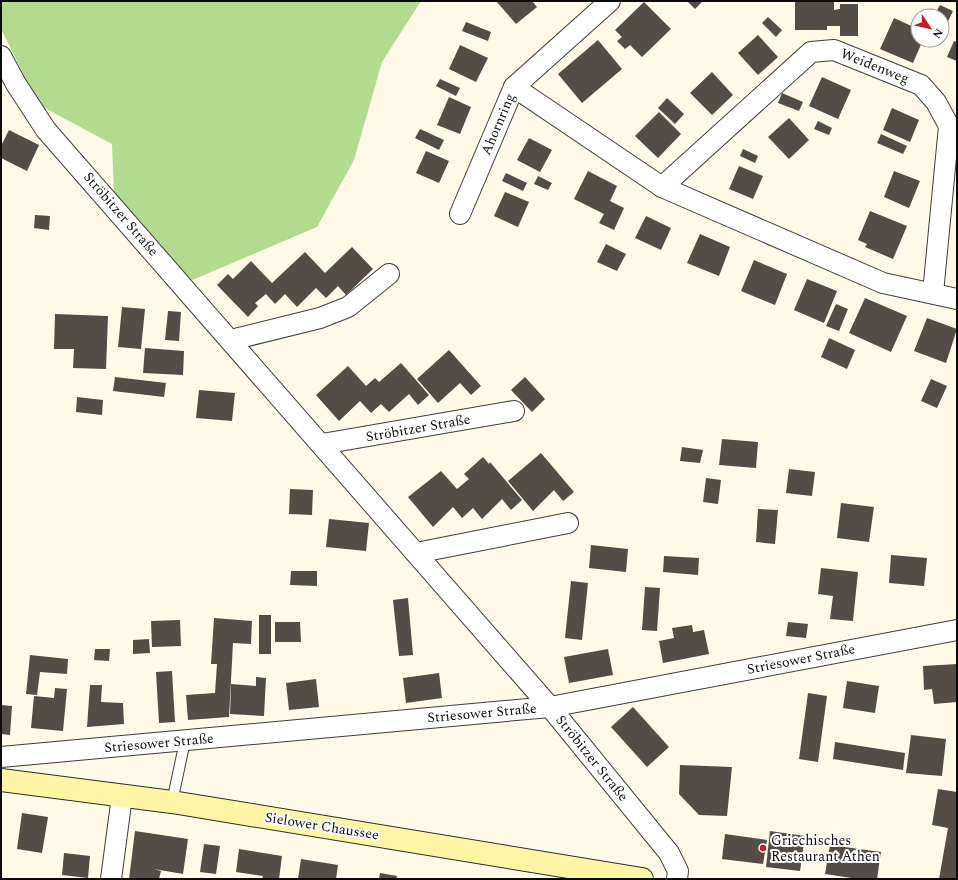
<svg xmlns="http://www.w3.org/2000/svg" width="958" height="880" font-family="Spectral,serif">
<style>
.forest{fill:#b2db90}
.building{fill:#534c47}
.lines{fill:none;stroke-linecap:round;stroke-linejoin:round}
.service-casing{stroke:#3e3e3e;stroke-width:12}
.minor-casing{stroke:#3e3e3e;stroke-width:22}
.secondary-casing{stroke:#2d2d2d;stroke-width:24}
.service{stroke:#fff;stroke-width:10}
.minor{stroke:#fff;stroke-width:20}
.secondary{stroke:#fff4a3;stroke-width:22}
.poi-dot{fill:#be1f27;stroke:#fff;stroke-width:1.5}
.labels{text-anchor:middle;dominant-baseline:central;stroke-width:4;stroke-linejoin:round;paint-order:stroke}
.street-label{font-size:14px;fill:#0b0b0b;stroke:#fff}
.poi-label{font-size:14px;fill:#0b0b0b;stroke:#fff;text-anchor:start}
</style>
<rect width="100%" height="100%" fill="#fffae8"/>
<!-- forest -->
<polygon class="forest" points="1,1 421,1 382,62 354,160 317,227 190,281 114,194 112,144 39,105 2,31"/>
<!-- building -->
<g class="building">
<polygon points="496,1 532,1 537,7 516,24"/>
<polygon points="687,1 703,1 695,9"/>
<polygon points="795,1 834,1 834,10 840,9 840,4 858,4 858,36 840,36 840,26 827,26 827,30 795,30"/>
<polygon points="644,2 671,29 642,57 630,45 625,49 617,41 622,37 615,30"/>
<polygon points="940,5 953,11 942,34 942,16 934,16"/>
<polygon points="768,17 782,30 776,37 762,23"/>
<polygon points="894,18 918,29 918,40 923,40 913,63 880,49"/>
<polygon points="466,22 491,32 488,41 462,31"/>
<polygon points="758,35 778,57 758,75 738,53"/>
<polygon points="598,40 622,69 582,103 558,74"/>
<polygon points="954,41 957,42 957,61 947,57"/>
<polygon points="460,45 488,58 476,82 449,69"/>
<polygon points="712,72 733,95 712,115 690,93"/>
<polygon points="822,77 851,90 838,119 809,106"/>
<polygon points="440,79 460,88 456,96 436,86"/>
<polygon points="782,93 803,102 799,111 778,103"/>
<polygon points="449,97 471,107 460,134 437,125"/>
<polygon points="667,98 684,114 675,124 658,108"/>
<polygon points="892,108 919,120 910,142 883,130"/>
<polygon points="659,112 681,134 658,158 635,136"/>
<polygon points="789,118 809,140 789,159 768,137"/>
<polygon points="818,121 832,128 829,135 814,129"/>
<polygon points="420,129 444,140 439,150 415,138"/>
<polygon points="9,130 39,145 27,171 1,158 1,146"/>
<polygon points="881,134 907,146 903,154 877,143"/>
<polygon points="529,138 552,150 540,172 517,160"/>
<polygon points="743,149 758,156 755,163 740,156"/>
<polygon points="426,151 449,161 439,183 416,173"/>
<polygon points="739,166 763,176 753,199 729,189"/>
<polygon points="588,171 617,186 610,201 624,208 614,230 599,223 604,214 574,199"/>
<polygon points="894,171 920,181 909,208 884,197"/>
<polygon points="506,173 527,183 523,191 502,181"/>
<polygon points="538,176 552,183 548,190 534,184"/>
<polygon points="505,192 529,202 518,227 494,216"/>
<polygon points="870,211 907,226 893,259 865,247 867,244 858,240"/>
<polygon points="35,215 50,216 49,230 34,228"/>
<polygon points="646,216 671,228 661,250 635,238"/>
<polygon points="700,234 730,247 719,276 687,263"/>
<polygon points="606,244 626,254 617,271 597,262"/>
<polygon points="352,247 373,269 346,295 338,286 326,298 316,288 297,307 285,294 275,304 266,294 255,303 258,306 248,317 217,285 228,274 233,279 251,261 272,283 305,252 325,273"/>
<polygon points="754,260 787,274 775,305 741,291"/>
<polygon points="807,279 837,291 824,323 794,310"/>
<polygon points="865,298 907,316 891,352 849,333"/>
<polygon points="836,304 848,309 839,331 826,326"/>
<polygon points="122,307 145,309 141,349 118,347"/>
<polygon points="168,311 181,312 179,341 165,340"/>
<polygon points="55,314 108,316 106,369 73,368 74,349 54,349"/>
<polygon points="927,318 957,329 946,363 914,351"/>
<polygon points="829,338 855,350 847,369 821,357"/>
<polygon points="145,348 184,351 183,375 143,373"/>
<polygon points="449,350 481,386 471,395 460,383 438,403 417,379"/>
<polygon points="401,363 429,395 418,405 409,394 389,412 381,404 371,413 360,401 339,421 316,395 348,366 366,386 375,378 379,382"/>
<polygon points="115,377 166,383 164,397 113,391"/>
<polygon points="525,377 545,399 532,412 511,390"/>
<polygon points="931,379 947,386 937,408 921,401"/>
<polygon points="199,390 235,393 232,421 196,418"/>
<polygon points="77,397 103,400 102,415 76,412"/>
<polygon points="722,439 758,442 756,468 719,465"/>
<polygon points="682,447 703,450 700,463 680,461"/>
<polygon points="541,453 574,492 563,501 554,490 533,511 508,481"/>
<polygon points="483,457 489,464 490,462 522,500 511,510 502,499 482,519 473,508 462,518 453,507 433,527 408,497 441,471 457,489 469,479 464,474"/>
<polygon points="789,469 815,472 812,496 786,493"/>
<polygon points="706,478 721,480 718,504 703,502"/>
<polygon points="290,489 313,490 312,515 289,514"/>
<polygon points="841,503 874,507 869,542 837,538"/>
<polygon points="758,509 778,510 775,544 756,542"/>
<polygon points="329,519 369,523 366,551 326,547"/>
<polygon points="591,545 628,549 626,572 589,568"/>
<polygon points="891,555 927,558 924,586 889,583"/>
<polygon points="664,556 699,558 698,575 663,572"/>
<polygon points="821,568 858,572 853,621 830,619 833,596 818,594"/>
<polygon points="291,571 317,571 317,586 290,585"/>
<polygon points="571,581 588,583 582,640 565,638"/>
<polygon points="645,587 660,588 657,631 642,630"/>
<polygon points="408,598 413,655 399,656 393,600"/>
<rect x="259" y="615" width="12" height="39"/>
<polygon points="214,618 252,621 251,644 233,643 229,717 188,720 186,695 215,693 217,664 211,664"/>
<polygon points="180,620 181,646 152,647 151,621"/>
<polygon points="275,622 300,622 301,642 275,642"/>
<polygon points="788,622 808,624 806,638 786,636"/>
<polygon points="692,625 693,632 704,630 709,654 663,663 659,641 674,638 672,628"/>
<polygon points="149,639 150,653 133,654 133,640"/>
<polygon points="95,649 110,649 109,661 94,660"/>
<polygon points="608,649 613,675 569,683 564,657"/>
<polygon points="30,655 68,659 67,674 40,672 37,695 26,694"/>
<polygon points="957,664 957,702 934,704 932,689 924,690 923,666"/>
<polygon points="172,671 175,722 159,723 156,672"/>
<polygon points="439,673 442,698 406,703 403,678"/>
<polygon points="256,677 266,678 264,716 230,714 231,684 256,686"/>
<polygon points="316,679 319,707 289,710 286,683"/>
<polygon points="847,681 879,686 875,713 843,708"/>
<polygon points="90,685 102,685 101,702 123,703 124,724 87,727"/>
<polygon points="55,688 67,689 63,731 31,728 34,696 54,698"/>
<polygon points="808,693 827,696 818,762 799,759"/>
<polygon points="1,705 12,706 10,735 1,734"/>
<polygon points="633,707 669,747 647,767 611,727"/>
<polygon points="911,735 946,739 942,776 906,773"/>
<polygon points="835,742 905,753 903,770 833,759"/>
<polygon points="680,765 732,767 727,816 699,815 679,794"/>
<polygon points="938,789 957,792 957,879 939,879 948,828 932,825"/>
<polygon points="22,813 48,817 42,853 17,849"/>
<polygon points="135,831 188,839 183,874 154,869 161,871 159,879 129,879"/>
<polygon points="770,831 805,836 800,871 766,867"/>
<polygon points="725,834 767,840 763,864 722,859"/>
<polygon points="204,844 220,846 216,874 200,872"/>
<polygon points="830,845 881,852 877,879 858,879 825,874"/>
<polygon points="239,849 282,856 279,879 262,879 263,876 236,872"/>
<polygon points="64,853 90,856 88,878 62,875"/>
<polygon points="301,859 338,865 336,879 298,879"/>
<polygon points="380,873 397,876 396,879 379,879"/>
</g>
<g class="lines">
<!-- service casing -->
<g class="service-casing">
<polyline id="service" points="172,802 185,741"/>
</g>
<!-- minor casing -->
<g class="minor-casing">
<g id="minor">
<polyline points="1,56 16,84 46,130 550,707 669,853 678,871 677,879"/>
<polyline points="514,87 662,187 883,283 957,299"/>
<polyline points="662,187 811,52 834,50 921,85 936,102 949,126 933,293"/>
<polyline points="460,214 514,87 610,1"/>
<polyline points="231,340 320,318 348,307 389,274"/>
<polyline points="322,444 514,411"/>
<polyline points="416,553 568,523"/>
<polyline points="1,757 550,707 957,630"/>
<polyline points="111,879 122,796"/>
</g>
</g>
<!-- secondary casing -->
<g class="secondary-casing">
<polyline id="secondary" points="1,780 172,802 642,879"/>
</g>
<!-- service -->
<use href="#service" class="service"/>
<!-- minor -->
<use href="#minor" class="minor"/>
<!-- secondary -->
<use href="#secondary" class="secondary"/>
</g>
<!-- markers -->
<circle class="poi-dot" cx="763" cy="848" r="4"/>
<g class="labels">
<!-- street labels -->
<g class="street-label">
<text transform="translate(875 66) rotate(22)">Weidenweg</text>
<text transform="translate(498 124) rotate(-67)">Ahornring</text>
<text transform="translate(121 214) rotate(49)">Ströbitzer Straße</text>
<text transform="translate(418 428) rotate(-10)">Ströbitzer Straße</text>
<text transform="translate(801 659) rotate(-11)">Striesower Straße</text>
<text transform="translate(482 713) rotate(-5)">Striesower Straße</text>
<text transform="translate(159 743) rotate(-5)">Striesower Straße</text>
<text transform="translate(592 758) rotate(51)">Ströbitzer Straße</text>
<text transform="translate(322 826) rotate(9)">Sielower Chaussee</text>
</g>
<!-- poi labels -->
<g class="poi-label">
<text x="771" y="840">Griechisches<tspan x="771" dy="16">Restaurant Athen</tspan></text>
</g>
</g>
<!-- border -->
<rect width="958" height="880" fill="none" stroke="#0b0b0b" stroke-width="4"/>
<!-- north arrow -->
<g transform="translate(930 28) rotate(125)"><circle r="19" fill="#ffffff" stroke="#9d9d9d"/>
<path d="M0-3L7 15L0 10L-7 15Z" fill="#be1f27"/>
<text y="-6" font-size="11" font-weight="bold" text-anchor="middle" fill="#0b0b0b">N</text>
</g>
</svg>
